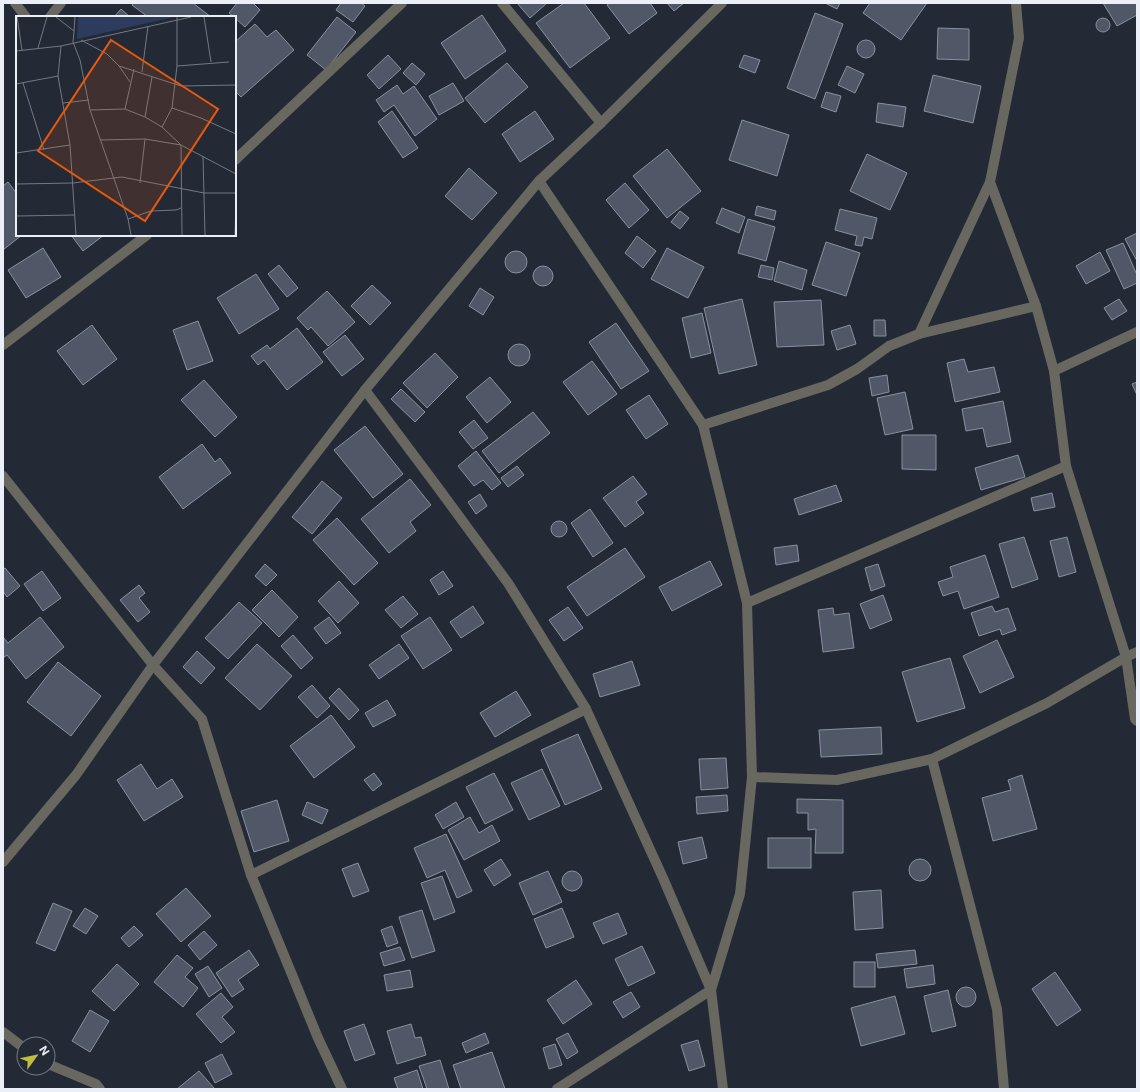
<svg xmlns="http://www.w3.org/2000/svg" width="1140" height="1092" font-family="Inter,sans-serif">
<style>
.building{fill:#505766;stroke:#8991a1}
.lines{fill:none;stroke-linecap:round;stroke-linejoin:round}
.minor{stroke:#686861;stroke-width:10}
.inset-road{fill:none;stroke:#737984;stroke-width:1}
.view{fill:#e8590c;fill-opacity:0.15;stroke:#e8590c;stroke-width:2}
.inset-edge{fill:none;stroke:#eaeff8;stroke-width:2}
</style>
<rect width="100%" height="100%" fill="#232a36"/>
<!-- building -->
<g class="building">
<polygon points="133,3 193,3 211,17 148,17 132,5"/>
<polygon points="237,3 253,3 260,10 245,27 235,18 235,17 234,17 229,13"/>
<polygon points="341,3 361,3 365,6 353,22 336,10"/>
<polygon points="517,3 547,3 530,18"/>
<polygon points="564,3 584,3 610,38 570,68 536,23"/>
<polygon points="610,3 650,3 657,13 629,34 607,5"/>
<polygon points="667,3 684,3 674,11"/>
<polygon points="825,3 840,3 837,9"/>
<polygon points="870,3 927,3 901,40 863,13"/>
<polygon points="1103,3 1137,3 1137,15 1117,26"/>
<polygon points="121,9 130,17 114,17"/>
<polygon points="815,13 843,24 815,99 787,88"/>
<polygon points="482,15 506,51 465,79 441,43"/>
<polygon points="337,17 356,32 326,70 307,55"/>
<circle cx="1103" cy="25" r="7"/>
<polygon points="255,24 267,37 276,30 294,50 241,97 235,91 235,42"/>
<polygon points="938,28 969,29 969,60 937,59"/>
<circle cx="866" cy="49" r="9"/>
<polygon points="388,55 401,69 379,89 367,75"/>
<polygon points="744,55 760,60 755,73 739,67"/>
<polygon points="412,63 425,74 416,85 403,73"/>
<polygon points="507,63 528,87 485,123 465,98"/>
<polygon points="847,66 864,74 855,93 838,85"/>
<polygon points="933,75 981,86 973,123 924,111"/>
<polygon points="453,83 464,101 439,115 429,96"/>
<polygon points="397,85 403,94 414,86 437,119 415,136 394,105 384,112 376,100"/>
<polygon points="826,92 841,96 836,112 821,107"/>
<polygon points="878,103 906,107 903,127 876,122"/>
<polygon points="392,111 418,148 403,158 378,122"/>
<polygon points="535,111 554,139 520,162 502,134"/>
<polygon points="742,120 789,135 777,176 729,160"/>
<polygon points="667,149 701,191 667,218 633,176"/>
<polygon points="867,154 907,173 890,210 850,191"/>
<polygon points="469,168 497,193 472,220 445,196"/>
<polygon points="8,182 17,194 17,235 22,235 3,250 3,186"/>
<polygon points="625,183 649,210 629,228 606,200"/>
<polygon points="757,206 776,211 774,220 755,215"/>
<polygon points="722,208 745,217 739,233 716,223"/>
<polygon points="840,209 877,218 872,239 864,237 862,246 855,245 857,236 835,230"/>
<polygon points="680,211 689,218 680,229 671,222"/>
<polygon points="748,219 775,227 766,261 738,253"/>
<polygon points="1137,233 1137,261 1125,239"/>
<polygon points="71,235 104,235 83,251"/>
<polygon points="637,236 656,251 643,268 625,253"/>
<polygon points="826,242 860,253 846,296 812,285"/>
<polygon points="1123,243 1137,275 1137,283 1124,289 1106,250"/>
<polygon points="43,248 61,277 26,298 8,270"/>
<polygon points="667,248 704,267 688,298 651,279"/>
<circle cx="516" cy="262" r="11"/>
<polygon points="1100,252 1110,271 1086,284 1076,266"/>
<polygon points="779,261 807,270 802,290 774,281"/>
<polygon points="279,265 298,288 287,297 268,274"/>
<polygon points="761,265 774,268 772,280 758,277"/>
<circle cx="543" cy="276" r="10"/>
<polygon points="256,274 279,309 239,334 217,298"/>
<polygon points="372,285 391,303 370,325 351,306"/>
<polygon points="480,288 494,297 483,315 469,306"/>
<polygon points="327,291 355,322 328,346 311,327 308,330 297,318"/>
<polygon points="742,299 757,365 719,374 704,308"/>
<polygon points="1119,299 1127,311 1112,320 1104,308"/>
<polygon points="821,300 824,345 777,347 774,302"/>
<polygon points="702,313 711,353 691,358 682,318"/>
<polygon points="874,320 885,320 886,336 874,336"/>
<polygon points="198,321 213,361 187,370 173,330"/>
<polygon points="616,323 649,371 621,389 589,342"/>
<polygon points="92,325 117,359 83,385 57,351"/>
<polygon points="850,325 856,344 837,350 831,331"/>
<polygon points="297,328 323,362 287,390 264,360 258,365 251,356 267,345 270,349"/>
<polygon points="345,335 364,359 342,376 323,352"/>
<circle cx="519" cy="355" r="11"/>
<polygon points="435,353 458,377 427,408 403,383"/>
<polygon points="964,359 968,372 994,367 1000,392 955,402 947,363"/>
<polygon points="592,361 617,394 588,415 563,382"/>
<polygon points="887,375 889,392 872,396 869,378"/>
<polygon points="490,377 511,402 487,423 466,397"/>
<polygon points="204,380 237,417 215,437 181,400"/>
<polygon points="1137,382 1137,395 1132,384"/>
<polygon points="401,389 425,412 415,422 391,399"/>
<polygon points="905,392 913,429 885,435 877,398"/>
<polygon points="649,395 668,424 646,439 626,410"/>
<polygon points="1003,401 1011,442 987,447 983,428 966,431 962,409"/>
<polygon points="533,412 550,433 499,473 482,451"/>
<polygon points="474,420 488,438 473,449 459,432"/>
<polygon points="365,426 403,474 373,498 334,450"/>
<polygon points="902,435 936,435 936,470 902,469"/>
<polygon points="202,444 215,462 220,458 231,473 183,509 159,477"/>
<polygon points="476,451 501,483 492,490 483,480 474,486 458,466"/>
<polygon points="1018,455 1025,477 981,490 975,468"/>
<polygon points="517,466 524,475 508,487 501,478"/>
<polygon points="633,476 647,494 636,502 644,513 625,527 603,498"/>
<polygon points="410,479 431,505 410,522 416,531 389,553 361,519"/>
<polygon points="322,481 342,498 312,534 292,517"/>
<polygon points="836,485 842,501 799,515 794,499"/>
<polygon points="1052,493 1055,507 1034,511 1031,498"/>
<polygon points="480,494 487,506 476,514 468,502"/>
<polygon points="590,509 613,543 593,557 571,523"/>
<polygon points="337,518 378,563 354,585 313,540"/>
<circle cx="559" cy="529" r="8"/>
<polygon points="1024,537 1038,579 1012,588 999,544"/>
<polygon points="1067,537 1076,572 1059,577 1050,541"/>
<polygon points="797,545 799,561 776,565 774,548"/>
<polygon points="625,548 645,577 587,616 567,587"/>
<polygon points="985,555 999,597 964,609 958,591 943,596 938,582 953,577 950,567"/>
<polygon points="710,561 722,585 672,611 659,587"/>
<polygon points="265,564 277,575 266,586 255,576"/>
<polygon points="878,564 885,586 871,591 865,568"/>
<polygon points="5,568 20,586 7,597 3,591 3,569"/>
<polygon points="42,571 61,598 43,611 24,584"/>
<polygon points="443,571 453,586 439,595 430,580"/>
<polygon points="339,581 359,603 338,623 318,601"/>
<polygon points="139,585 145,593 139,598 150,612 138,622 120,600"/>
<polygon points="272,590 298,617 279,637 252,610"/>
<polygon points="883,595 892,620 870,629 860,604"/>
<polygon points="403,596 418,614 401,628 385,610"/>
<polygon points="239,602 262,623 228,659 205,638"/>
<polygon points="473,606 484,623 461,638 450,622"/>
<polygon points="992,606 995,612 1008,608 1016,630 1002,635 1000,629 979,636 971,613"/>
<polygon points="568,607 583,628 564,641 549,620"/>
<polygon points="833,608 834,615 849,613 854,648 823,652 818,610"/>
<polygon points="40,617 64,647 26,679 7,655 3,658 3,637 8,643"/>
<polygon points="329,617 341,633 326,644 314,628"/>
<polygon points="430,617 452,650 423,669 401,636"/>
<polygon points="293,635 313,658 301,669 281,646"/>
<polygon points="997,640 1014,677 980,693 963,656"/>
<polygon points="257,644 292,676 260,710 225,678"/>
<polygon points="399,644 409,658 379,679 369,665"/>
<polygon points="197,651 215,668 201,684 183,667"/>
<polygon points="950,658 965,708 917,722 902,672"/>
<polygon points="632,661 640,685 600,697 593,674"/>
<polygon points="58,662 101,696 71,736 27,702"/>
<polygon points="312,685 330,706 317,718 298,697"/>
<polygon points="339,688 359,710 349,720 329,698"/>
<polygon points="516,691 531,715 495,737 480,713"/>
<polygon points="387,700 396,715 373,727 365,713"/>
<polygon points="331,715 355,747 314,778 290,746"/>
<polygon points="881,727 882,754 821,757 819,730"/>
<polygon points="578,734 602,789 565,805 541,750"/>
<polygon points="726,758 728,788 701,790 699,759"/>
<polygon points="141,764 157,789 172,779 183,797 144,821 117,780"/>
<polygon points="542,769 560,806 529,820 511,783"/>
<polygon points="374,773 382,784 373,791 364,780"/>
<polygon points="494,773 513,810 485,824 466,787"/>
<polygon points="1022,775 1037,829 993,841 982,798 1011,790 1008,780"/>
<polygon points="727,795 728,811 697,814 696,797"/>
<polygon points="797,799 843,800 843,853 815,853 816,829 808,830 808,813 797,813"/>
<polygon points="277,800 289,841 254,852 241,811"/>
<polygon points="307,802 328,810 322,824 302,815"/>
<polygon points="456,802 464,817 443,829 435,815"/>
<polygon points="470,817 479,833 492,825 500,841 464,860 448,830"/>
<polygon points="446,834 472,891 457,898 445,870 427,878 414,848"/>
<polygon points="702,837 707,858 683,864 678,842"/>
<rect x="768" y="838" width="43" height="30"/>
<circle cx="920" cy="870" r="11"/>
<polygon points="501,859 511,875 494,886 484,870"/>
<polygon points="358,863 369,891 353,897 342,869"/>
<polygon points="548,871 562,902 533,915 519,883"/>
<circle cx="572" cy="881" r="10"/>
<polygon points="442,876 455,912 434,920 421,883"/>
<polygon points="186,888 211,916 181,942 156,914"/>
<polygon points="881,890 883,928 855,930 853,892"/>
<polygon points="53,903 72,911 55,951 36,943"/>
<polygon points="85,908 98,916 86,934 73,926"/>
<polygon points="562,908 574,937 546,948 534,919"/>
<polygon points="422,910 435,951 412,958 399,917"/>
<polygon points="618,913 627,934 603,944 593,923"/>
<polygon points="134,926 143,935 129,947 121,938"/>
<polygon points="392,926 398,943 387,947 381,930"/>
<polygon points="204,931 217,945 200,960 188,945"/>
<polygon points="642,946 655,973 628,986 615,959"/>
<polygon points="400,947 405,960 384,966 380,953"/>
<polygon points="249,950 259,965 238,980 244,989 232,997 216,973"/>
<polygon points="915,950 917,964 878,968 876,954"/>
<polygon points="177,955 193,968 185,977 198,988 183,1007 154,982"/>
<rect x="854" y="962" width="21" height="25"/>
<polygon points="117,964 139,984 114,1011 92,991"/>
<polygon points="933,965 935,984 907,988 904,969"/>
<polygon points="208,966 222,988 209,997 195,974"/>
<polygon points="410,970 413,987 387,991 384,975"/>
<polygon points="1055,972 1081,1010 1057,1026 1032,989"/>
<polygon points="576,980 592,1004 563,1024 547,1000"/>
<circle cx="966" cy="997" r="10"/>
<polygon points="948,990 956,1026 932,1032 924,996"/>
<polygon points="631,992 640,1007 623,1018 613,1002"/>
<polygon points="221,993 233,1007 222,1017 235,1032 221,1043 196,1014"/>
<polygon points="895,996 905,1034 861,1046 851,1008"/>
<polygon points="90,1010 109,1021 90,1052 72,1041"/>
<polygon points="364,1024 375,1054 355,1061 344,1031"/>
<polygon points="411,1024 415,1038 421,1037 426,1055 397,1064 387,1031"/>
<polygon points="485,1033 489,1043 466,1053 462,1043"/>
<polygon points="568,1033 578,1052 567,1059 556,1039"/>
<polygon points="698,1040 705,1066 689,1071 681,1045"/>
<polygon points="555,1044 562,1065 549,1069 543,1048"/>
<polygon points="492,1052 505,1089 461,1089 453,1065"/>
<polygon points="222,1054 232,1074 215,1083 205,1063"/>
<polygon points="440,1060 449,1089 427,1089 419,1066"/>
<polygon points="417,1070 423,1089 398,1089 394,1078"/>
<polygon points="199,1071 214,1088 212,1089 177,1089"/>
</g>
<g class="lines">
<!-- minor -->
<g class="minor">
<polyline points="15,3 26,17"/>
<polyline points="502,3 601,123"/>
<polyline points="1016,3 1019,38 990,182 1036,306 1054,371 1066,466 1126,657 1135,719 1137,721"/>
<polyline points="50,17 61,3"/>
<polyline points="235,160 402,3"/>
<polyline points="539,181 703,425 747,603 752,777 740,894 711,990 557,1089"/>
<polyline points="919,334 990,182"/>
<polyline points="3,345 147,235"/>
<polyline points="1054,371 1137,332"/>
<polyline points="365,390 439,489 508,583 586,709 663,878 711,990 723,1089"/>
<polyline points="703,425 828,385 857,369 889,346 919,334 1036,306"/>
<polyline points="3,476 153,665 202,719 251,875 318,1038 342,1089"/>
<polyline points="747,603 1066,466"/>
<polyline points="932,759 997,1009 1004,1089"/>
<polyline points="752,777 837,780 932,759 1047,703 1126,657 1137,652"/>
<polyline points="3,862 76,775 153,665 365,390 539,181 601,123 722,3"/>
<polyline points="251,875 586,709"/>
<polyline points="3,1032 24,1048"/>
<polyline points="48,1064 96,1084 100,1089"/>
</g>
</g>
<!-- overview -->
<g transform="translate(16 16)">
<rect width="220" height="220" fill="#232a36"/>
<path d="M62 1H158L61 23Z" fill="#2d3c5d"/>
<path class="inset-road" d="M1 1 6 34M40 1 58 15 57 26 64 44 74 94 112 203 115 219M188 1 195 46M58 15 59 1M65 24 91 38 103 50 165 70 220 69M22 32 31 1M0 35 45 30 175 1M103 50 114 66M161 50 213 46M126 56 132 10M42 60 54 129 60 219M7 67 28 134M0 68 42 60 45 30M47 87 73 84M156 92 185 102 220 118M109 93 118 53M74 94 109 93 129 101 146 111 165 129 166 219M129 101 136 61M146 111 156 92 161 50V1M84 124 129 123 165 129 220 158M0 137 54 129M187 140 189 219M124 167 129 123M0 168 57 167 106 161 188 177H220M0 200 59 199M112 203 135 195 160 194 165 192M219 219 220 188"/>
<path class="view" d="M95 24 202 93 129 205 22 135Z"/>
<rect width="220" height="220" class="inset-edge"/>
</g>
<!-- border -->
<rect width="1140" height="1092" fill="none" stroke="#eaeff8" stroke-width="8"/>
<!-- north arrow -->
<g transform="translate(36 1056) rotate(57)"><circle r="19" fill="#232a36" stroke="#737984"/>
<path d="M0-3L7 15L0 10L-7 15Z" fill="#c1bd40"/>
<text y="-6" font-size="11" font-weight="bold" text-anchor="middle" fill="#eaeff8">N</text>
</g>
</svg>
